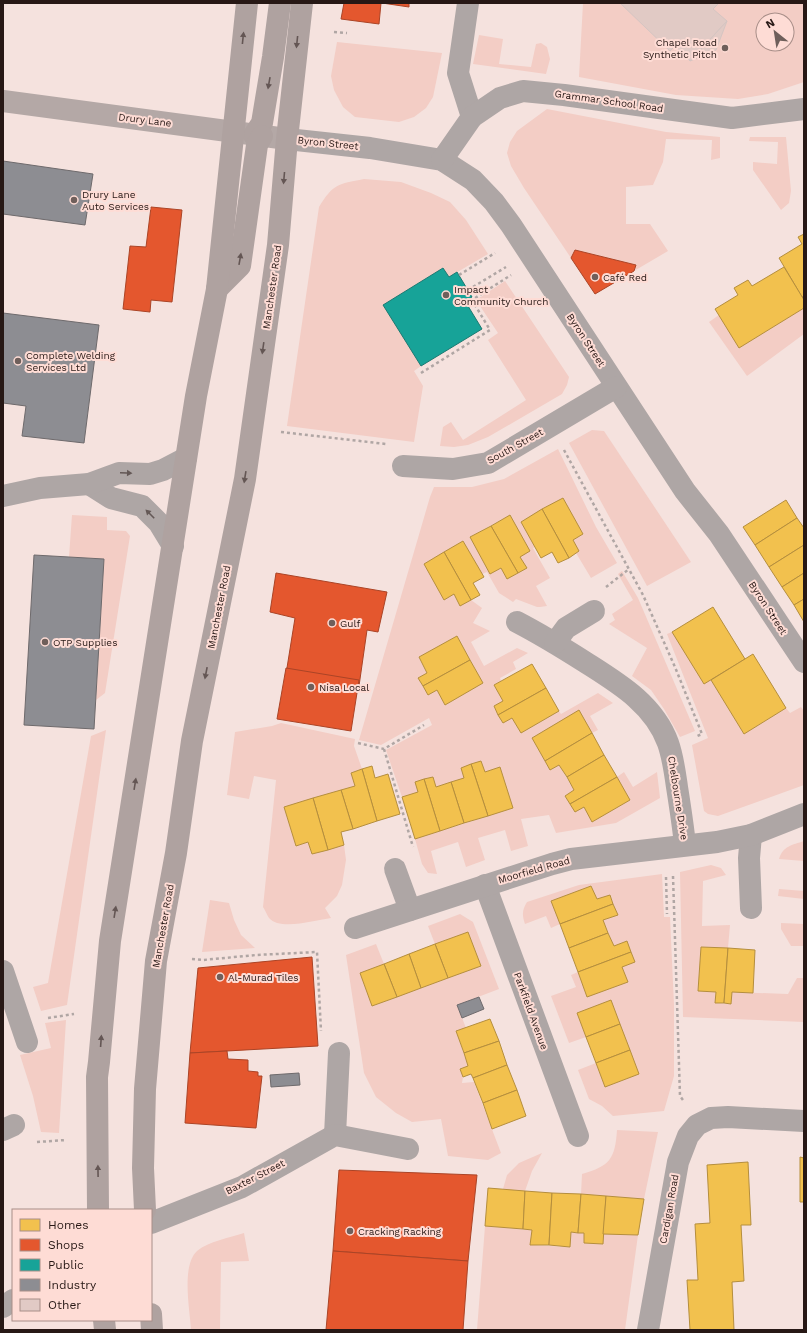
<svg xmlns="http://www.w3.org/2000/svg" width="807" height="1333" font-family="'Work Sans',sans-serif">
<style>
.green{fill:#f3cdc5;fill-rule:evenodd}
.homes{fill:#f2c14e;stroke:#b58e3d}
.shops{fill:#e4572e;stroke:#ab4426}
.public{fill:#17a398;stroke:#1c7971}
.industry{fill:#8d8d92;stroke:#6e6a6c}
.building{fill:#e1cac5;stroke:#d5c5c2}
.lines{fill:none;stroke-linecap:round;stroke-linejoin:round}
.path{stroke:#b0a6a4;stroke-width:2.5;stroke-dasharray:3 3;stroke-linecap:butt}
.minor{stroke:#aea6a5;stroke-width:22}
.major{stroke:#b4a8a6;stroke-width:22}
.highway{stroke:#afa2a0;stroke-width:22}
.oneway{fill:#645654}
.oneway2{fill:#645856}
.poi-dot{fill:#6f5f5b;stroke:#fedcd5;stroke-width:1.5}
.labels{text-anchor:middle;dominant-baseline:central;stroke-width:4;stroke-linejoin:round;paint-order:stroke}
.poi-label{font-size:10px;fill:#271815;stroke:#fedcd5;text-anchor:start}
.street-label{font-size:10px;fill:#271815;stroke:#fedcd5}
</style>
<rect width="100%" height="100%" fill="#f5e2de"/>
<!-- green -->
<g class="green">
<path d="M583 3H804V82L768 94 738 99 676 95 579 77ZM763 20H787V44H763Z"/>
<polygon points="479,35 503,39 499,64 531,67 536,44 541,43 547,47 550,59 546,74 473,64"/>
<polygon points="337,42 442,53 433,97 426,108 414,117 399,122 355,117 343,107 334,90 331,76"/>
<polygon points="547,109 666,132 720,137 720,158 711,160 712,140 666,139 663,162 653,185 626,187 626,224 650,224 668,251 634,271 636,265 575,250 571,258 524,188 511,166 507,153 510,142 517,131"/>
<polygon points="750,137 786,137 791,191 789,203 781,210 753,170 753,162 777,164 778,142 749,141"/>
<path d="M364 179 401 182 431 193 450 202 466 220 488 254 449 277 443 268 383 305 421 366 414 371 423 386 414 442 287 426 319 207C333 184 338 184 364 179Z"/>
<polygon points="505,281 569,377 567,385 562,394 488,437 468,445 454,447 440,446 443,427 451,422 463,440 526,400 488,340 498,333 476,300"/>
<polygon points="804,308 804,334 747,376 709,322 719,315"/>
<polygon points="592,430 604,431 691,562 647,586 569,443"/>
<path d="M558 449 596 527 617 563 591 578 576 553 579 551 573 540 583 534 563 498 521 522 535 547 533 548 550 578 536 586 547 606 540 607H537L516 599 513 602 499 593 487 572 482 574 463 541 424 564 444 600 454 594 460 606 471 600 482 608 473 623 490 631 471 642 484 666 517 648 528 653 513 662 516 669 500 678 501 681 494 685 503 701 494 706 503 723 512 718 521 733 559 711 561 714 598 693 613 703 590 716 598 730 592 733 579 711 532 738 550 770 559 765 574 790 565 796 575 812 584 807 593 821 630 800 617 777 624 772 633 787 657 772 660 798 616 823 556 833 549 815 521 819 528 846 511 851 505 830 478 838 485 860 466 867 458 842 431 851 437 874 428 873 422 864 415 839 513 808 500 767 485 772 481 761 461 768 464 778 436 787 433 777 415 782 418 792 402 797 386 750 432 725 429 718 381 745 359 740 430 497 434 487H472L504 479ZM510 515 530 551 520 557 526 568 507 579 501 568 490 573 470 537ZM457 636 483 683 445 705 437 690 428 695 418 678 427 673 419 657Z"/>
<polygon points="72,515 107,517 107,530 126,531 130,536 105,693 96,700 104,559 69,557"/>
<polygon points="622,571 638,598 695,731 680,737 664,709 651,690 632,676 647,648 609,624 615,620 612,614 633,600 618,574"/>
<polygon points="672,632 704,683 711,680 744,734 786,708 790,713 801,707 804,711 804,785 718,816 708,814 704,811 692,745 708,738 667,634"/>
<path d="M281 723 355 739 354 746 362 769 351 773 355 786 284 807 296 846 308 842 312 854 344 845 346 860 342 885 337 896 325 908 331 918C316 920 280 931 269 918 267 915 265 910 263 907L276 780 254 776 249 799 227 795 235 732 272 726Z"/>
<polygon points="106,730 67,1005 41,1011 33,987 48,983 91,736"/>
<path d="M804 841V861L779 859C783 846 792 845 804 841Z"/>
<polygon points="711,865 721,868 726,875 703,881 702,926 730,925 728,948 701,947 698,991 716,992 715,1003 731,1004 732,992 788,994 797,978 804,978 804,1022 683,1017 680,872"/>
<path d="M662 874 664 917H670L674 1005V1076L664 1111 613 1116 602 1106 589 1099 578 1070 596 1063 605 1087 639 1074 611 1000 577 1013 586 1037 569 1043 551 996 576 987 571 975 578 972 587 997 628 982 622 967 635 962 627 941 614 946 603 920 617 914 610 895 597 899 591 886 551 901 560 924 551 928 546 916 525 924C522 915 522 910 527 902L579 885Z"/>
<polygon points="779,889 804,891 804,890 804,899 778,896"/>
<polygon points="210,900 229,903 234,920 241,935 255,948 202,952"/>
<polygon points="460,914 473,922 499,989 457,1005 466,1028 456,1031 468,1066 460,1069 463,1077 462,1083 474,1082 501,1153 488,1160 448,1156 441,1119 412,1122 396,1113 376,1097 364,1073 346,955 376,944 384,964 360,973 373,1006 481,966 468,932 435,944 428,926"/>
<polygon points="781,923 804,924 804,946 791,946 781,929"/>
<polygon points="66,1020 59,1133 41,1132 33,1096 20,1055 51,1048 45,1023"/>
<path d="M617 1130 658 1132 644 1199 581 1194 582 1174C610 1166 615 1159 617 1130Z"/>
<polygon points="542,1153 532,1171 525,1191 503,1189 507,1175 519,1163"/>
<polygon points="485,1226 532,1230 531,1245 569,1247 571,1232 584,1233 584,1243 603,1244 603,1234 638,1235 625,1330 477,1330"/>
<path d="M244 1233 249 1261 221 1262 220 1330H191C190 1310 181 1266 197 1251 209 1241 229 1238 244 1233Z"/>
</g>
<!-- homes -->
<g class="homes">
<polygon points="804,234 804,296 802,297 779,258 802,244 798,237"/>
<polygon points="784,267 804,300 804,308 739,348 715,309 738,295 734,288 748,280 752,286"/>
<polygon points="563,498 583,534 573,540 579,551 569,558 542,509"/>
<polygon points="786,500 797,518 755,545 743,527"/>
<polygon points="542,509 569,558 558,563 552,552 541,558 521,522"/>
<polygon points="510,515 530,551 520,557 527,568 518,573 491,526"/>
<polygon points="797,518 804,528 804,545 769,567 755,545"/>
<polygon points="491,526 518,573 507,579 501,568 490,574 470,537"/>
<polygon points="463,541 484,577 473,583 480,595 471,600 444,552"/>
<polygon points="804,545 804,573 782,587 769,567"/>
<polygon points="444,552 471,600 460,606 454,594 444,600 424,564"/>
<polygon points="804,573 804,599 794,605 782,587"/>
<polygon points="804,599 804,622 794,605"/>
<polygon points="713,607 745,659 704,684 672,632"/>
<polygon points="457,636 470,660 423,686 418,678 427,673 419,657"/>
<polygon points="753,654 786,708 744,734 711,680"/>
<polygon points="470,660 483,683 445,705 437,690 428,695 423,686"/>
<polygon points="532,664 546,688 498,715 494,706 503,701 494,685"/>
<polygon points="546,688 559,711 521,733 512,718 503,723 498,715"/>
<polygon points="579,710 592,733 545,761 532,738"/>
<polygon points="592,733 604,755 567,777 559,765 550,770 545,761"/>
<polygon points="604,755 617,777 570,804 565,796 574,790 567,777"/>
<polygon points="481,761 485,772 500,767 513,808 488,816 471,764"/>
<polygon points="471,764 488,816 464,823 451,782 464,778 461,768"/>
<polygon points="372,766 375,778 388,774 400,814 377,821 362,769"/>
<polygon points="362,769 377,821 353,829 341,790 355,786 351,773"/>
<polygon points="433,777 436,787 451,782 464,823 440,831 424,779"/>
<polygon points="617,777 630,800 592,822 584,807 575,812 570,804"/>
<polygon points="424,779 440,831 415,839 402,797 418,792 415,782"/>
<polygon points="341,790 353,829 341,832 344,845 328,850 313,798"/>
<polygon points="313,798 328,850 312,854 308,842 296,846 284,807"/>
<polygon points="591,886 597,899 610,895 613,904 560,924 551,901"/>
<polygon points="613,904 618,915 603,920 608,933 569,948 560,924"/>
<polygon points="468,932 481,966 448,978 435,944"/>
<polygon points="608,933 614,946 627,941 631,952 578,972 569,948"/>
<polygon points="435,944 448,978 421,988 409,954"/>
<polygon points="701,947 728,948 724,1003 715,1003 716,992 698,991"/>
<polygon points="728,948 755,950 753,993 732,992 731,1004 724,1003"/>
<polygon points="631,952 635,962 622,967 628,982 587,997 578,972"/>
<polygon points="409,954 421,988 397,997 384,964"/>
<polygon points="384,964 397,997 372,1006 360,973"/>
<polygon points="611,1000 620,1024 586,1037 577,1013"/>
<polygon points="490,1019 499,1041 464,1053 456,1031"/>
<polygon points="620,1024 630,1050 596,1063 586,1037"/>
<polygon points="499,1041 507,1065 473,1078 471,1074 463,1077 460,1069 468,1066 464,1053"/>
<polygon points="630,1050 639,1074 605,1087 596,1063"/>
<polygon points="507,1065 517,1090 483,1103 473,1078"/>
<polygon points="517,1090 526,1116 492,1129 483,1103"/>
<polygon points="800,1157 804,1158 804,1202 800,1202"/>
<polygon points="748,1162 751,1225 741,1225 744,1281 732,1282 734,1330 690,1330 687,1280 698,1280 695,1224 710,1223 707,1165"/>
<polygon points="488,1188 525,1191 523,1229 485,1226"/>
<polygon points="525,1191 552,1193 549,1245 530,1245 532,1230 523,1229"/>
<polygon points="552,1193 581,1194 578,1233 571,1232 570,1247 549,1245"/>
<polygon points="581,1194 606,1196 603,1244 584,1243 584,1233 578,1233"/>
<polygon points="606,1196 644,1199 638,1235 603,1234"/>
</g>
<!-- shops -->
<g class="shops">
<polygon points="344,3 381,3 379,24 341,19"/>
<polygon points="382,3 409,3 409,7"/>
<polygon points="151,207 182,210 172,302 151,300 150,312 123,309 130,246 146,247"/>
<polygon points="575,250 636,265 634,271 595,294 571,258"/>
<polygon points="276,573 387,592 378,632 367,630 359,686 286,674 295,618 270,612"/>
<polygon points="286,668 359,680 351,731 277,719"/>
<polygon points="312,957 318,1046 190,1053 198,968"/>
<polygon points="227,1051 228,1059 248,1060 248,1071 258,1072 258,1076 262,1076 256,1128 185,1123 190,1053"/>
<polygon points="339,1170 477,1175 468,1261 333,1251"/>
<polygon points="333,1251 468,1261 463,1330 326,1330"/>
</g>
<!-- public -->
<polygon class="public" points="443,268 449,277 457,272 472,297 465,301 482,329 421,366 383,305"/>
<!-- industry -->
<g class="industry">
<polygon points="3,161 93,174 85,225 3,214"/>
<polygon points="3,313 99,325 84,443 22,436 26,406 3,403"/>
<polygon points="34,555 104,559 94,729 24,725"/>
<polygon points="479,997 484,1009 462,1018 457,1005"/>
<polygon points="299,1073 300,1085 271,1087 270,1075"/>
</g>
<!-- building -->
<g class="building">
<polygon points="620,3 717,3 718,4 713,9 727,21 690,61 675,46 670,51"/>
<polygon points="727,21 716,50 690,61"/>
</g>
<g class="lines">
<!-- path -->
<g class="path">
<polyline points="334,32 347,33"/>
<polyline points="459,275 495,253"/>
<polyline points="468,290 506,267"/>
<polyline points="421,373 490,330 472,300 511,275"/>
<polyline points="281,432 386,444"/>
<polyline points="564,450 643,595 675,667 702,734 695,737"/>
<polyline points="606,587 629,569"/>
<polyline points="358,743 384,749 424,725"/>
<polyline points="384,749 413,847"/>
<polyline points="673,876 680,1096 683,1100"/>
<polyline points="666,877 667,914"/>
<polyline points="192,959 203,960 256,955 317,952 321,1031"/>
<polyline points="48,1018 74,1014"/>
<polyline points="37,1142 66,1140"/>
</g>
<!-- minor -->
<g class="minor">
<polyline points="468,3 458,73 472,117"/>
<polyline points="287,139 370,148 442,160 473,180 494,202 511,225 685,491 719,534 804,662"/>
<polyline points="442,160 472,117 500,98 523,91 564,95 732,118 804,109"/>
<polyline points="403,466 453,469 488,463 616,387"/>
<polyline points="89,484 111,498 142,506 159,523 173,546"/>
<polyline points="3,496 40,488 89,484 119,473 150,474 163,470 186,458"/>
<path d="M517 622C540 634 563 648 585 662 618 683 654 704 668 743 673 757 675 773 677 787 680 806 683 825 685 845"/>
<polyline points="555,643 566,628 594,611"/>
<polyline points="751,835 749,858 751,908"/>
<polyline points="395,869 410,910"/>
<polyline points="485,885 578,1136"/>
<polyline points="355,928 552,864 571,859 717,842 751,835 804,814"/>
<polyline points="3,971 27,1042"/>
<polyline points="3,1130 14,1125"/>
<polyline points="335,1135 339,1053"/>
<polyline points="151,1223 242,1187 335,1135 408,1149"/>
<polyline points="3,1307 13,1300"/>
<polyline points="648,1330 678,1162 688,1136 697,1125 711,1118 728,1117 804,1121"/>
</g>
<!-- major -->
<polyline class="major" points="3,101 287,139"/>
<!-- highway -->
<g class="highway">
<polyline points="254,135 262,123 273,57 280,3"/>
<polyline points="217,289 240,266 257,145 262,136"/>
<polyline points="98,1210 97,1077 99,1062 110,941 196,396 217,289 247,3"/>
<polyline points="145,1210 143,1168 145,1089 156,961 176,853 192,741 245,479 278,245 287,139 302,3"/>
<polyline points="151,1314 152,1330"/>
<polyline points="104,1320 105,1330"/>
</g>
</g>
<!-- one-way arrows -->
<defs><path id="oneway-solid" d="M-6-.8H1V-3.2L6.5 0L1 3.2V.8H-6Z"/></defs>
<g class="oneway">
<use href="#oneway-solid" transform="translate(243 38) rotate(-84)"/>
<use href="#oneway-solid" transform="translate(297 42) rotate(96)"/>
<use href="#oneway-solid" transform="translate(269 83) rotate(100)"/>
<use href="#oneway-solid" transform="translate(284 178) rotate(95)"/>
<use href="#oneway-solid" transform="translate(240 259) rotate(-80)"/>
<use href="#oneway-solid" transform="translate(263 348) rotate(98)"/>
<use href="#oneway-solid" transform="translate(245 477) rotate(99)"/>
<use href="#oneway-solid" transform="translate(206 673) rotate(101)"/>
<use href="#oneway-solid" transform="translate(135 784) rotate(-81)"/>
<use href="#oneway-solid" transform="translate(115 912) rotate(-81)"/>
<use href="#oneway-solid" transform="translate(101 1041) rotate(-86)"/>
<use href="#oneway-solid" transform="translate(98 1171) rotate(-91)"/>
</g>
<g class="oneway2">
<use href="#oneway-solid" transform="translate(126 473) rotate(2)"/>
<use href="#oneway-solid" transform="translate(150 514) rotate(-135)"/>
</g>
<!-- markers -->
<g class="poi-dot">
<circle cx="725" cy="48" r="4"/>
<circle cx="74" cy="200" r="4"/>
<circle cx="595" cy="277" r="4"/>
<circle cx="446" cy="295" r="4"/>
<circle cx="18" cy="361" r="4"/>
<circle cx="332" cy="623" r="4"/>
<circle cx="45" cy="642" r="4"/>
<circle cx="311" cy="687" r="4"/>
<circle cx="220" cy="977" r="4"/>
<circle cx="350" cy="1231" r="4"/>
</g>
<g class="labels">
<!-- poi labels -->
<g class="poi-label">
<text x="717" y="42" text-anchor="end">Chapel Road<tspan x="717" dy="12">Synthetic Pitch</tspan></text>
<text x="82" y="194">Drury Lane<tspan x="82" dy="12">Auto Services</tspan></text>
<text x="603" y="277">Café Red</text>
<text x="454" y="289">Impact<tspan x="454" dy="12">Community Church</tspan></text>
<text x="26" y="355">Complete Welding<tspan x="26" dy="12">Services Ltd</tspan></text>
<text x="340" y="623">Gulf</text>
<text x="53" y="642">OTP Supplies</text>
<text x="319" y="687">Nisa Local</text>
<text x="228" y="977">Al-Murad Tiles</text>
<text x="358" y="1231">Cracking Racking</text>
</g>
<!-- street labels -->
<g class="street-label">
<text transform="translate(609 101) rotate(8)">Grammar School Road</text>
<text transform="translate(145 120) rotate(7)">Drury Lane</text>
<text transform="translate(328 143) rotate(6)">Byron Street</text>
<text transform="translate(272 287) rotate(-82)">Manchester Road</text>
<text transform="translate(586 340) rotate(57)">Byron Street</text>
<text transform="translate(515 446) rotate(-29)">South Street</text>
<text transform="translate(219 607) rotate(-79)">Manchester Road</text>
<text transform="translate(768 608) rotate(57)">Byron Street</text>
<text transform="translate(678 798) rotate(81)">Chelbourne Drive</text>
<text transform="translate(534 870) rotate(-16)">Moorfield Road</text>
<text transform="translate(163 926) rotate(-80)">Manchester Road</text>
<text transform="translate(531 1011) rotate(70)">Parkfield Avenue</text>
<text transform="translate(255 1177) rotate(-27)">Baxter Street</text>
<text transform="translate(669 1209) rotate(-80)">Cardigan Road</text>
</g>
</g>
<!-- border -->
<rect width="807" height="1333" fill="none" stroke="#271815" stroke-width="8"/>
<!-- legend -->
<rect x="12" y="1209" width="140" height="112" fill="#fedcd5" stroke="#a88e88"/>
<rect x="20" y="1219" width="20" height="12" fill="#f2c14e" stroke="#a88e88"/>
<text x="48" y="1229" font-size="12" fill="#271815">Homes</text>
<rect x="20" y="1239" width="20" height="12" fill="#e4572e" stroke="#a88e88"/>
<text x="48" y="1249" font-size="12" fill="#271815">Shops</text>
<rect x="20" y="1259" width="20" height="12" fill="#17a398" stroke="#a88e88"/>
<text x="48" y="1269" font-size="12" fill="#271815">Public</text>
<rect x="20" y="1279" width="20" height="12" fill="#8d8d92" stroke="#a88e88"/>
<text x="48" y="1289" font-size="12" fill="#271815">Industry</text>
<rect x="20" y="1299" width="20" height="12" fill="#e1cac5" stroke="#a88e88"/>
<text x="48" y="1309" font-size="12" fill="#271815">Other</text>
<!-- north arrow -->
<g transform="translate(775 32) rotate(330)"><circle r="19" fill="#fedcd5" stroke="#a88e88"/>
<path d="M0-3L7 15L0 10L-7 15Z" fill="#6f5f5b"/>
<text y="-6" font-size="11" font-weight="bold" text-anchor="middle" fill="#271815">N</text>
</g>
</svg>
